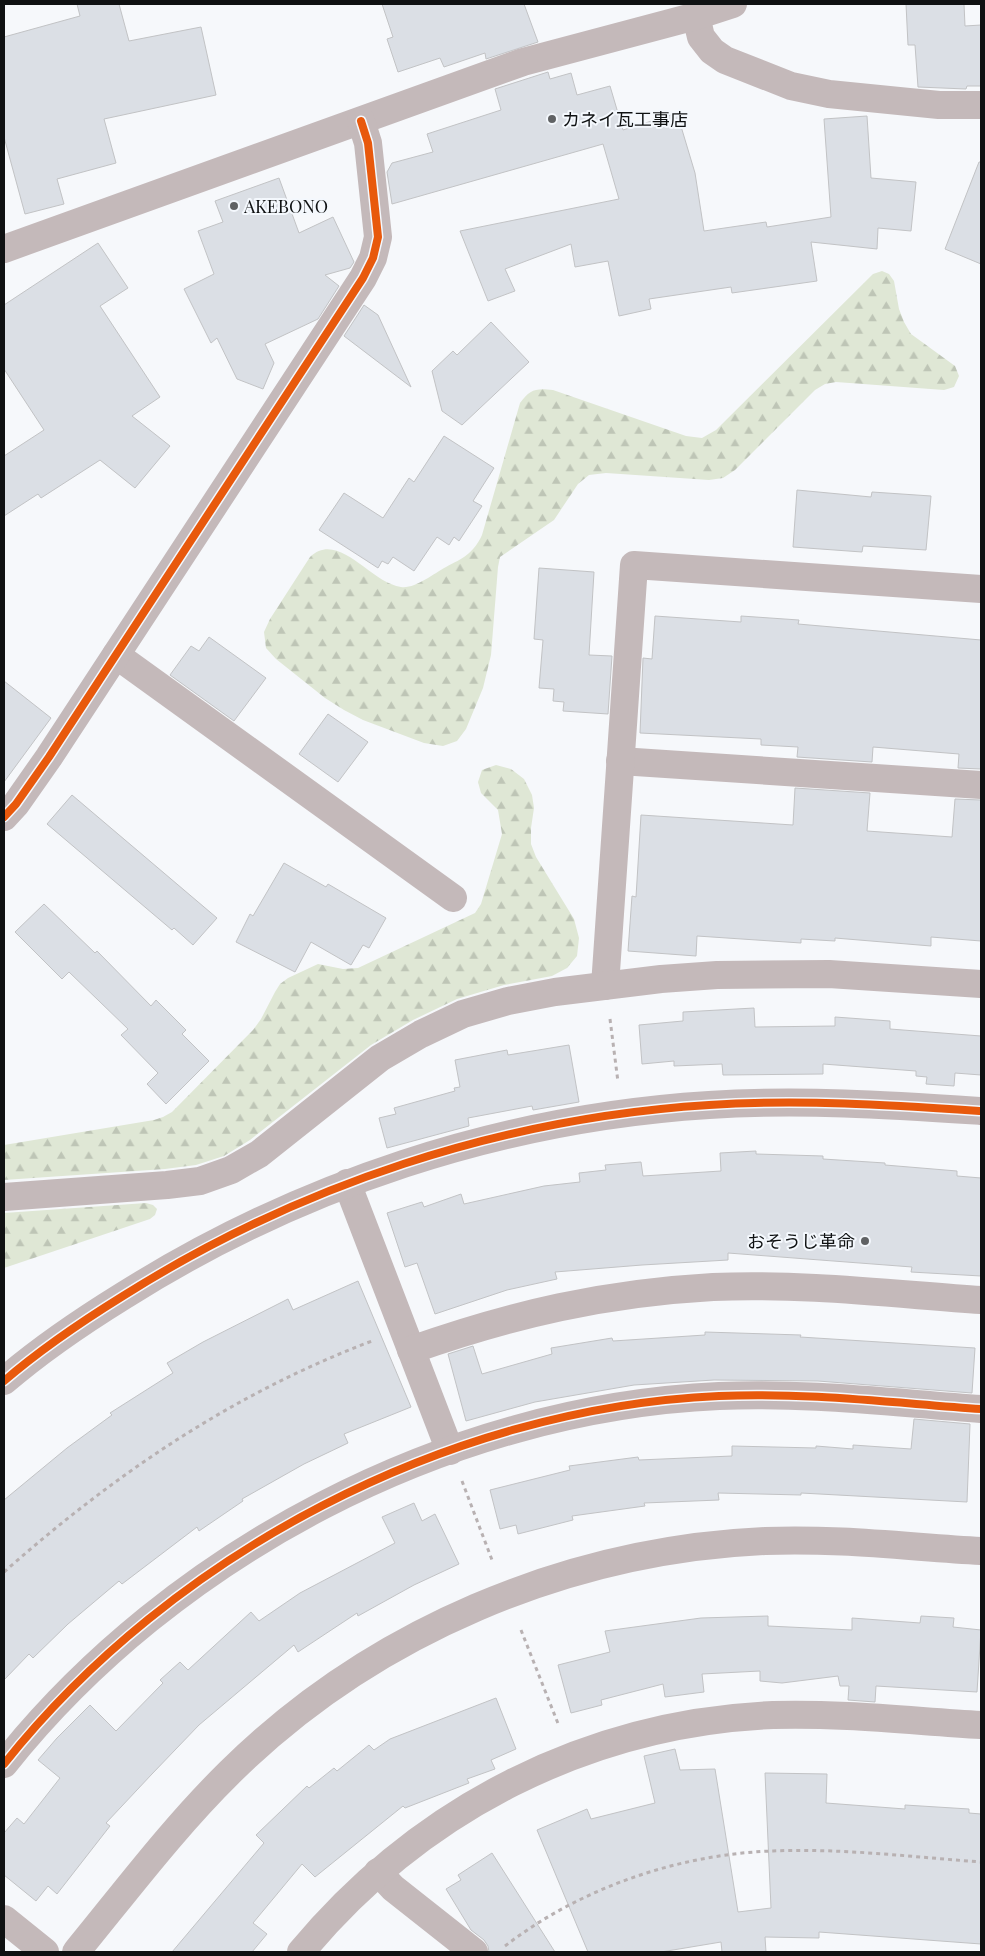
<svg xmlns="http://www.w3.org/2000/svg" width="985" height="1956" font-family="'Playfair Display','Noto Sans JP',serif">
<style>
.forest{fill:url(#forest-firs)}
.building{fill:#dbdfe5;stroke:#c2c3c5}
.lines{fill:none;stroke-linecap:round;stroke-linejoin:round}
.path{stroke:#b8b1b2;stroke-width:3;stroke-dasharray:4 4;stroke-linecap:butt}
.minor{stroke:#c4b9ba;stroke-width:28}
.cycleway-casing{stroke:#f4f8fd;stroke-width:11}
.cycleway{stroke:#e8590c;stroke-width:8}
.poi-dot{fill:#606264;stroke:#f4f8fd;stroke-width:2}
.labels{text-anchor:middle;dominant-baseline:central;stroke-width:4;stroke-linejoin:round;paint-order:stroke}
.poi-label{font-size:18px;fill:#0f1112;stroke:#f4f8fd;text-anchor:start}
</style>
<defs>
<pattern id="forest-firs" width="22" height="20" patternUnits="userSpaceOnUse" patternTransform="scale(1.25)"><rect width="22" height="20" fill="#dfe7d5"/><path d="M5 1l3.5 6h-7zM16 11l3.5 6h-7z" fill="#bec5b6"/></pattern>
</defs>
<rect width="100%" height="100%" fill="#f6f8fb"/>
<!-- forest -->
<g class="forest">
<path d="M882 271 889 274 894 281 899 309 904 322 911 334 955 366 959 376 954 387 944 390 836 382 825 384 815 390 735 470 723 478 709 480 606 473 589 475 578 484 554 520 500 557 498 567 491 655 483 688 466 729 457 741 443 746 424 743 363 720 344 710 325 698 276 659 266 648 264 632 270 619 310 557C339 530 370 583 401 587 415 589 433 574 446 567 463 558 473 554 482 535L520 403C530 389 536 388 553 390L686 436 702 438 716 430 873 274Z"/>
<polygon points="496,765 511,769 524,779 532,795 534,808 531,828 531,844 536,857 574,919 579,938 577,956 567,968 552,976 504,985 457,999 413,1020 371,1045 250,1140 224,1156 196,1165 165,1169 4,1180 4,1145 154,1120 163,1117 172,1112 253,1030 261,1019 275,992 280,984 288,978 318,964 343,969 358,968 475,913 481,904 502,834 498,810 481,793 478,782 482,770"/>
<polygon points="146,1203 153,1205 157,1209 155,1215 150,1219 4,1268 4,1213"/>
</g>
<!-- building -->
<g class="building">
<polygon points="77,4 119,4 129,41 201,27 216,95 104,119 116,163 57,179 64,204 25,214 4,137 4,37 80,16"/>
<polygon points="382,4 524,4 538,42 486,59 485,53 444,67 440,58 398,72 387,39 393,37"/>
<polygon points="906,4 964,4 965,26 981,25 981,86 967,86 966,89 918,87 915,45 908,45"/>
<polygon points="548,72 550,79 571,73 577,95 610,86 623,130 677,113 695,173 704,231 766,222 767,227 831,217 824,119 867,116 871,178 916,182 911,231 878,228 877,249 811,242 817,281 732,293 731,287 649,299 651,309 619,316 608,261 575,267 571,244 505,269 515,291 488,301 460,231 619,199 603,144 392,204 387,172 392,163 433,152 427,134 501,110 495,89"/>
<polygon points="979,162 981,162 981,264 945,249"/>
<polygon points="279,178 299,233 333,217 354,262 350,268 325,275 339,286 318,319 265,344 274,363 263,389 237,379 217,338 211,343 184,289 214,274 198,231 223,222 215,201"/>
<polygon points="98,243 128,288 100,306 160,397 132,416 170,446 135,488 100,460 41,498 38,494 4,516 4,456 44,430 4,369 4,305"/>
<polygon points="364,305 378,315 411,387 344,336"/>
<polygon points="491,322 529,362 462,425 442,411 432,371 453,351 457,355"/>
<polygon points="444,436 494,468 473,501 482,506 459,541 454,537 449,545 437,537 414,571 393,557 388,564 382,561 378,568 319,530 344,493 383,518 409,478 414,482"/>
<polygon points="797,490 871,497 872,492 931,496 926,550 863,546 862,552 793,547"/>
<polygon points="539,568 594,572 589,655 612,656 608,714 563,711 564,702 553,701 554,689 539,688 543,640 534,639"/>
<polygon points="655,616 741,622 741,616 799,620 798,624 981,640 981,769 958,768 959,754 873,747 872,762 797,757 798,747 761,745 761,739 640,733 643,658 652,659"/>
<polygon points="209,637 266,678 234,721 170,675 191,646 199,651"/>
<polygon points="4,681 51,718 4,782"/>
<polygon points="328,714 368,742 338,782 299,754"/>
<polygon points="795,788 870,793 867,831 952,837 955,799 981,800 981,941 931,937 931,946 835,938 835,941 801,939 801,943 697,936 696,956 628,951 632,896 636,897 641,815 793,825"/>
<polygon points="72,795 217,918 193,945 174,928 172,930 47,824"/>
<polygon points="284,863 326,887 328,884 386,918 369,948 363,945 351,965 311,942 295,972 236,942 250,914 253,916"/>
<polygon points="44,904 95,953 97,951 151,1006 156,1000 186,1030 182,1034 209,1061 166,1104 147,1084 158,1073 121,1035 128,1029 69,972 62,979 15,932"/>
<polygon points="754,1008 755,1027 835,1026 835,1017 890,1021 890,1029 981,1036 981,1075 955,1073 954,1086 926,1084 927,1077 916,1076 916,1071 823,1064 823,1074 723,1075 722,1064 674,1066 674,1061 642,1064 639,1025 683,1021 683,1012"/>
<polygon points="569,1045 579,1102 533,1110 532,1106 468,1118 469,1126 387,1148 379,1118 396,1114 394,1108 455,1091 454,1088 460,1087 455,1060 507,1050 508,1055"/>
<polygon points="756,1151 756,1154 823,1156 823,1159 885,1163 885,1165 957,1171 957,1176 981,1178 981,1276 911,1272 912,1267 728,1253 728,1260 642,1265 555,1272 557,1279 507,1290 435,1314 417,1263 405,1267 387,1213 422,1202 424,1207 461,1194 464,1204 544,1186 580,1182 579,1173 606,1170 605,1165 641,1162 643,1176 721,1171 720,1153"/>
<polygon points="358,1281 411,1407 344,1434 348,1443 304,1464 242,1499 243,1501 199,1531 197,1527 122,1584 119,1581 68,1624 33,1658 29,1654 4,1680 4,1500 67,1448 112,1415 110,1413 173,1373 167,1363 203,1342 288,1299 293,1310"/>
<polygon points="705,1332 801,1335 800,1337 975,1348 972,1393 818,1381 714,1380 634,1385 535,1402 466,1421 448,1354 473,1346 482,1374 552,1354 551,1348 612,1338 613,1341 705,1335"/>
<polygon points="914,1419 970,1424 967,1502 801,1493 801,1495 718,1493 719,1500 644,1503 645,1506 572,1516 573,1520 518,1534 516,1525 500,1529 490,1490 570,1470 569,1466 638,1457 639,1460 732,1456 732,1446 816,1448 816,1446 853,1449 853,1445 911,1449"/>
<polygon points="414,1503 422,1521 435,1514 459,1564 414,1585 358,1616 357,1613 298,1652 294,1645 199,1725 152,1774 106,1823 110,1826 57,1894 48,1886 36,1901 4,1875 4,1833 17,1818 24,1824 60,1778 38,1760 57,1738 90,1705 116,1731 163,1683 160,1680 180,1662 188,1670 251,1612 259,1621 300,1593 395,1543 382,1517"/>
<polygon points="768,1616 768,1626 852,1630 852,1618 920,1623 921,1616 954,1618 953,1627 981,1630 977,1692 876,1686 875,1702 848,1700 849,1686 840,1686 838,1676 782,1683 760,1681 760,1671 702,1674 704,1692 665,1697 663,1684 601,1700 602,1705 571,1713 558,1665 610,1652 605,1631 701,1618"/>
<polygon points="496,1698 516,1749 491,1760 495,1769 467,1779 469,1783 405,1808 403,1806 315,1877 302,1864 253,1923 267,1934 252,1952 172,1952 264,1843 256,1835 307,1786 309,1788 334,1768 337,1771 369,1745 374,1750 390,1739"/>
<polygon points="675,1749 680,1770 715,1769 738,1912 771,1908 765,1773 827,1774 826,1803 905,1809 905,1805 969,1809 969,1813 981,1814 981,1944 819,1932 819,1938 765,1937 766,1952 722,1952 721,1942 661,1952 588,1952 537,1830 587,1809 591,1819 655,1803 644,1756"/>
<polygon points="492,1853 555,1952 489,1952 488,1946 484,1940 471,1930 446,1889 461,1880 458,1875"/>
</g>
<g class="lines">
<!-- path -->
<g class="path">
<polyline points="610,1019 618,1082"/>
<polyline points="462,1481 492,1560"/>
<path d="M4 1572C115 1474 232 1394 372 1341"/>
<polyline points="521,1630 559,1726"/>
<path d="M505 1946C580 1888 679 1854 773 1851 842 1848 912 1857 981 1862"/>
</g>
<!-- minor -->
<g class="minor">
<polyline points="696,16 701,37 712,51 725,60 791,86 829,94 939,105 981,105"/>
<polyline points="4,249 523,62 696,16 733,4"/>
<polyline points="116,655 453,898"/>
<polyline points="620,761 981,785"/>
<polyline points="4,817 16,804 49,757 363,278 373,258 378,237 368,143 361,121"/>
<polyline points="605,986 634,565 981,589"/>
<polyline points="347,1183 450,1451"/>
<polyline points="4,1197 167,1185 200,1181 231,1170 259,1154 380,1058 421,1034 463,1014 508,1001 555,992 661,979 717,975 829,974 981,984"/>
<path d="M411 1350C513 1314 605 1293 713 1287 801 1283 894 1294 981 1300"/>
<path d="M4 1381C41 1349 81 1322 123 1296 299 1185 501 1118 709 1105 800 1099 890 1105 981 1111"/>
<path d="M4 1764C172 1553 448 1408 719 1396 806 1392 894 1403 981 1409"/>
<polyline points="378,1872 393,1888 474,1952"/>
<polyline points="4,1919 45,1952"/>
<path d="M76 1952C126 1891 174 1827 230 1772 372 1632 567 1550 765 1541 837 1538 910 1547 981 1551"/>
<path d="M301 1952C420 1809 587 1723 773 1715 843 1713 912 1721 981 1725"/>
</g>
<!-- cycleway casing -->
<g class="cycleway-casing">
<g id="cycleway">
<polyline points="4,817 16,804 49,757 363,278 373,258 378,237 368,143 361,121"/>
<path d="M4 1381C41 1349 81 1322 123 1296 299 1185 501 1118 709 1105 800 1099 890 1105 981 1111"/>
<path d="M4 1764C172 1553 448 1408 719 1396 806 1392 894 1403 981 1409"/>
</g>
</g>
<!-- cycleway -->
<use href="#cycleway" class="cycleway"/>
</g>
<!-- markers -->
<g class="poi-dot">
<circle cx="552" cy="119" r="5"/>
<circle cx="234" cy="206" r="5"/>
<circle cx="865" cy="1241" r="5"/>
</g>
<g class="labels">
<!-- poi labels -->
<g class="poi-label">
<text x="562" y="119">カネイ瓦工事店</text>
<text x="244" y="206">AKEBONO</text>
<text x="855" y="1241" text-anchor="end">おそうじ革命</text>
</g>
</g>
<!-- border -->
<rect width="985" height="1956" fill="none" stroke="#0f1112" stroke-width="10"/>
</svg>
